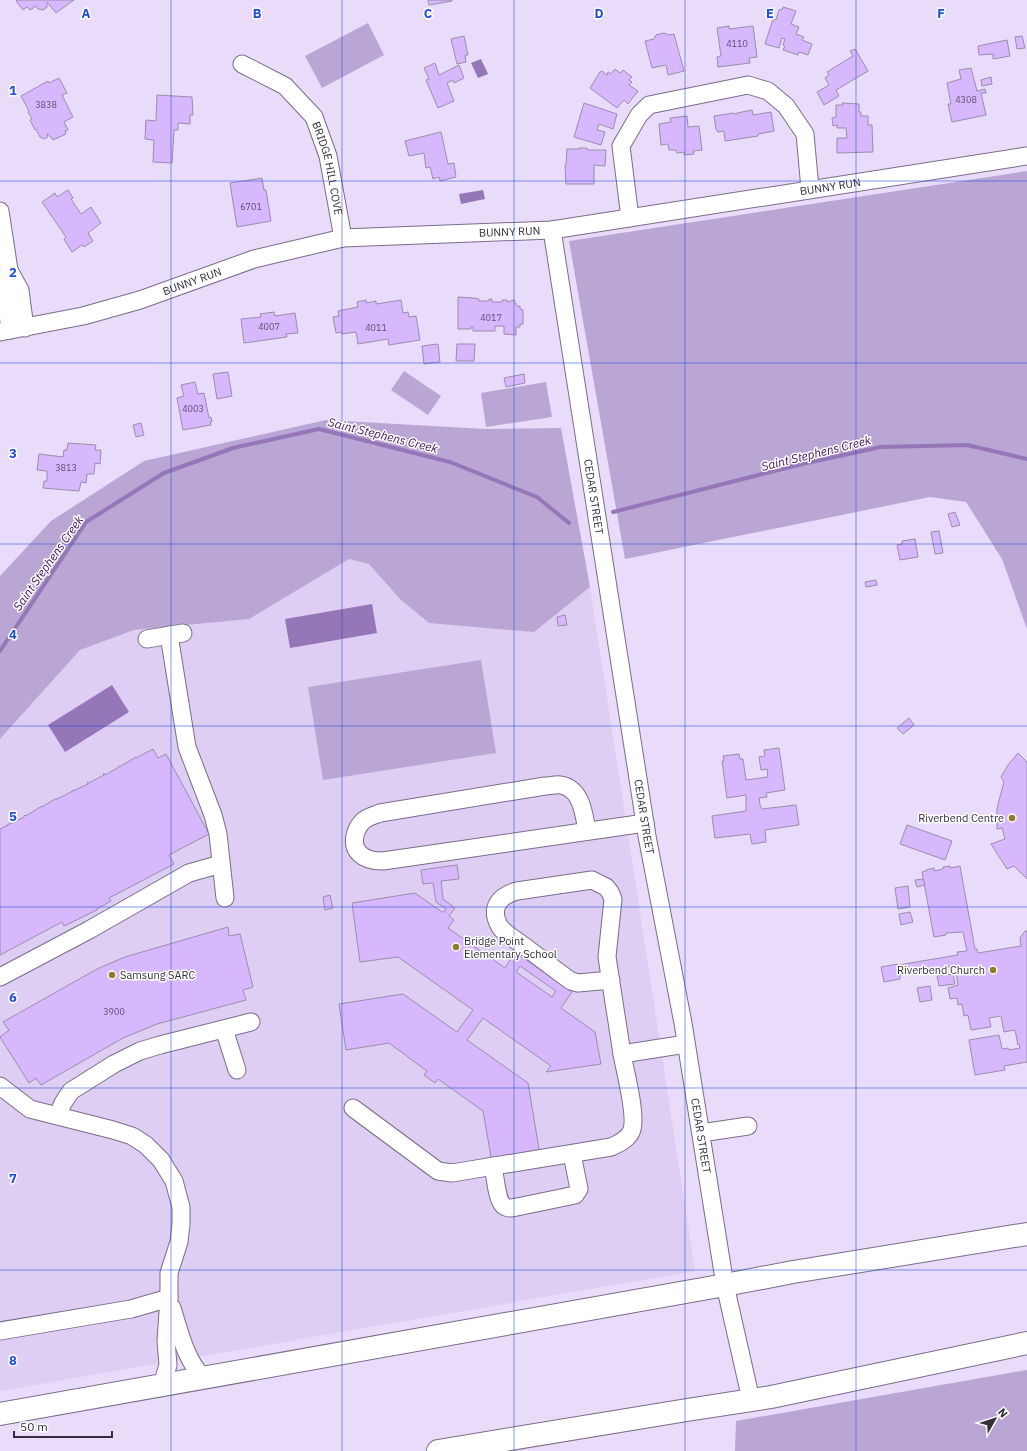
<svg xmlns="http://www.w3.org/2000/svg" width="1027" height="1451" font-family="'IBM Plex Sans',sans-serif">
<style>
.built{fill:#decef3}
.green{fill:#baa6d4}
.water{fill:#9576b8}
.lines{fill:none;stroke-linecap:round;stroke-linejoin:round}
.stream{stroke:#9576b8;stroke-width:4}
.building{fill:#d7b7fe;stroke:#9a8eaa;fill-rule:evenodd}
.minor-casing{stroke:#7a6d89;stroke-width:19}
.highway-casing{stroke:#7a6d89;stroke-width:24}
.minor{stroke:#fff;stroke-width:17}
.highway{stroke:#fff;stroke-width:22}
.grid{fill:none;stroke:#1d4ed8;stroke-width:1;stroke-opacity:0.55}
.poi-dot{fill:#917c22;stroke:#fff;stroke-width:1.5}
.labels{text-anchor:middle;dominant-baseline:central;stroke-width:3;stroke-linejoin:round;paint-order:stroke}
.number-label{font-size:9px;fill:#5c506b}
.street-label{font-size:11px;fill:#332e3a;stroke:#fff}
.poi-label{font-size:11px;fill:#332e3a;stroke:#fff;text-anchor:end}
.water-label{font-size:12px;font-style:italic;fill:#3d0f60;stroke:#fff}
.grid-label{font-size:13px;text-anchor:middle;font-weight:bold;fill:#1d4ed8;stroke:#fff;stroke-width:3;stroke-linejoin:round;paint-order:stroke}
</style>
<rect width="100%" height="100%" fill="#e9dbfa"/>
<!-- built -->
<polygon class="built" points="349,559 590,587 695,1271 0,1391 0,739 80,650 134,630 211,623"/>
<!-- green -->
<g class="green">
<polygon points="368,23 384,55 322,88 305,56"/>
<polygon points="1027,171 1027,629 1002,559 966,502 930,497 625,559 569,241"/>
<polygon points="404,371 441,396 428,415 391,390"/>
<polygon points="546,382 552,417 486,427 481,393"/>
<polygon points="326,420 485,429 561,428 590,587 534,632 429,623 400,599 369,564 349,559 249,619 134,630 80,650 0,739 0,576 51,521 144,461"/>
<polygon points="481,660 496,753 323,780 308,687"/>
<polygon points="1027,1370 1027,1451 735,1451 736,1421"/>
</g>
<!-- water -->
<g class="water">
<polygon points="481,59 488,74 478,78 471,63"/>
<polygon points="483,190 485,199 461,204 459,194"/>
<polygon points="372,604 377,633 290,648 285,619"/>
<polygon points="112,685 129,712 65,752 48,725"/>
</g>
<g class="lines">
<!-- stream -->
<g class="stream">
<polyline points="613,512 802,464 881,447 967,445 1027,459"/>
<polyline points="0,651 86,522 164,473 233,448 319,429 450,462 537,497 569,523"/>
</g>
</g>
<!-- building -->
<g class="building">
<polygon points="17,0 74,0 56,13 47,2 47,7 43,10 38,9 36,6 30,10 27,7 23,10 16,1"/>
<polygon points="428,0 452,0 452,1 429,5"/>
<polygon points="783,7 796,11 791,24 799,27 796,34 804,37 802,40 812,44 808,55 799,52 798,55 783,50 785,46 783,45 785,39 782,38 779,48 765,44 773,19 776,20 779,10 783,9"/>
<polygon points="729,26 729,29 753,26 757,57 749,58 750,63 718,67 717,57 721,56 717,28"/>
<polygon points="664,33 669,35 674,34 684,71 668,75 666,65 652,68 645,41 654,39 656,35"/>
<polygon points="464,36 468,55 465,55 466,62 457,64 451,39"/>
<polygon points="1022,36 1025,48 1017,49 1015,37"/>
<polygon points="1007,40 1010,56 993,59 993,54 979,55 978,46"/>
<polygon points="855,49 868,71 836,90 839,96 824,105 817,92 829,85 825,78 829,75 827,72 853,56 850,51"/>
<polygon points="435,63 439,75 459,65 464,78 454,83 453,80 447,83 454,101 438,108 426,80 429,79 424,68"/>
<polygon points="971,68 977,91 985,89 986,93 981,93 986,115 952,122 948,104 951,104 947,83 961,79 959,70"/>
<polygon points="615,69 620,73 623,70 632,77 629,80 632,82 629,85 638,91 628,104 624,100 617,108 590,88 600,72 602,71 607,75 608,72 611,74"/>
<polygon points="991,77 992,84 982,86 981,80"/>
<polygon points="59,78 67,93 62,95 73,117 64,122 68,130 65,131 66,134 53,140 48,134 47,134 48,137 44,139 40,137 36,129 35,130 30,120 32,119 28,112 29,111 21,96 48,81 49,83"/>
<polygon points="157,95 192,97 193,115 190,115 190,124 178,123 178,130 174,130 172,163 153,162 154,140 145,139 146,120 156,121"/>
<polygon points="584,103 617,114 613,129 599,124 597,130 605,132 601,145 574,137"/>
<polygon points="842,103 859,104 859,112 861,112 861,116 868,116 868,125 872,125 873,152 837,153 837,138 847,138 846,128 837,128 837,125 833,126 832,118 836,117 836,105 843,105"/>
<polygon points="752,110 753,115 771,112 774,131 758,134 758,136 725,141 724,131 718,132 716,129 714,116 734,113 735,114 737,114 737,113"/>
<polygon points="687,116 688,127 699,126 702,150 693,151 694,154 684,155 684,152 677,153 676,150 669,150 668,144 661,145 659,124 671,122 670,118"/>
<polygon points="441,132 448,164 454,163 456,177 440,181 439,177 433,179 430,167 426,168 424,153 409,156 405,141"/>
<polygon points="579,148 587,148 587,150 606,150 605,166 594,165 594,184 566,184 565,165 566,165 567,149 579,149"/>
<polygon points="262,178 264,190 266,190 271,221 237,227 230,183"/>
<polygon points="68,190 73,198 71,199 81,214 91,207 101,223 88,233 93,241 84,247 82,245 72,252 64,239 66,237 42,202 55,193 57,197"/>
<polygon points="458,297 473,298 479,299 479,301 489,301 489,299 492,299 492,302 502,302 502,300 507,300 507,302 514,300 517,306 520,306 520,309 523,310 523,324 520,324 520,327 516,327 516,335 504,334 504,326 495,326 495,331 473,331 473,327 471,327 471,329 458,329"/>
<polygon points="366,300 366,303 376,301 376,304 401,300 403,313 408,312 409,317 416,316 420,340 389,345 388,339 358,344 356,332 342,334 342,332 336,333 333,317 339,316 338,311 358,307 357,302"/>
<polygon points="274,312 275,316 295,313 298,333 286,334 287,337 244,343 241,319 261,317 260,314"/>
<polygon points="438,344 440,362 424,364 422,346"/>
<polygon points="457,344 475,344 474,361 456,361"/>
<polygon points="228,372 232,396 217,399 213,374"/>
<polygon points="524,374 525,383 506,387 504,378"/>
<polygon points="195,382 198,394 204,393 209,418 211,417 212,422 210,422 211,425 183,430 177,398 184,396 181,385"/>
<polygon points="141,423 144,435 136,437 133,425"/>
<polygon points="68,443 96,445 95,450 101,450 100,464 95,463 94,474 87,474 86,483 81,482 79,491 43,488 44,481 47,481 47,471 37,470 39,454 63,457 64,450 67,450"/>
<polygon points="955,512 960,525 952,527 948,514"/>
<polygon points="939,531 943,553 935,554 931,532"/>
<polygon points="915,539 918,557 900,560 897,545 902,544 902,541"/>
<polygon points="876,580 877,585 866,587 865,582"/>
<polygon points="565,615 567,625 558,626 557,617"/>
<polygon points="909,718 914,725 903,734 897,728"/>
<polygon points="779,748 785,790 766,793 767,797 759,798 760,805 762,809 796,805 799,825 765,830 766,842 752,844 750,834 715,838 712,816 746,811 746,795 727,798 722,761 724,761 723,756 739,754 740,759 743,759 746,780 768,777 767,769 761,770 759,757 765,756 764,750"/>
<polygon points="153,749 158,758 166,754 209,834 169,855 174,864 109,898 111,901 97,909 97,910 64,926 62,922 0,955 0,829 8,825 8,824 10,824 24,817 24,816 25,815 26,816 42,806 42,807 55,799 57,799 71,792 73,790 73,791 88,784 87,782 89,783 104,775 103,774 104,773 105,775 119,767 119,766 121,766 136,757 136,758"/>
<polygon points="1018,753 1027,762 1027,879 1014,866 1007,869 991,844 1005,839 1002,828 997,829 997,808 1004,782 1001,777 1008,765"/>
<polygon points="907,825 952,841 945,860 900,844"/>
<path d="M457 865 459 879 441 881 443 899 455 908 449 916 454 920 448 928 505 968 515 952 572 992 561 1008 595 1032 601 1064 546 1072 551 1066 483 1018 467 1040 528 1083 540 1155 492 1162 483 1111 438 1079 435 1083 424 1075 427 1071 389 1043 346 1050 339 1004 403 994 457 1032 473 1010 398 957 360 962 352 903 415 893 442 912H444L446 909 436 902 433 883 423 884 421 870ZM520 966 556 991 552 997 516 972Z"/>
<polygon points="950,866 950,868 960,866 975,949 977,949 978,953 1021,946 1020,938 1025,931 1027,931 1027,1062 1004,1066 1005,1070 975,1075 969,1040 999,1035 1002,1049 1008,1048 1009,1050 1020,1048 1019,1044 1018,1045 1015,1030 1004,1032 1001,1016 989,1018 991,1027 971,1030 968,1015 964,1016 962,1004 958,1005 957,998 950,999 948,988 958,985 956,971 961,970 960,965 900,975 900,979 884,982 881,967 898,964 898,965 958,955 957,952 967,951 963,932 946,933 946,935 934,937 922,872 926,871 926,870 934,868 934,871 943,869 943,867"/>
<polygon points="923,879 925,885 917,887 915,880"/>
<polygon points="908,886 910,907 898,909 895,888"/>
<polygon points="330,895 333,908 325,910 323,897"/>
<polygon points="910,912 913,922 901,925 899,914"/>
<polygon points="228,927 229,936 240,934 253,987 243,990 246,1000 157,1024 123,1038 41,1085 36,1078 29,1083 0,1037 9,1030 3,1022 97,969 125,957"/>
<polygon points="953,974 955,984 939,986 937,976"/>
<polygon points="930,986 932,1000 920,1002 917,988"/>
</g>
<g class="lines">
<!-- minor casing -->
<g class="minor-casing">
<g id="minor">
<path id="s1" d="M242 64 285 86 314 117 328 156 343 238"/>
<polyline points="0,211 9,270 5,289 10,330"/>
<polyline points="630,218 621,146 639,115 649,105 748,85 768,91 786,106 805,134 810,189"/>
<path id="s2" d="M552 230 647 836 683 1023 725 1285 751 1400"/>
<polyline points="9,270 20,290 25,328"/>
<path id="s3" d="M0 332 83 316 140 300 254 259 343 238 552 230 1027 156"/>
<polyline points="169,635 187,747 213,815 218,834 225,898"/>
<polyline points="147,639 183,633"/>
<path d="M587 831C584 815 582 789 561 785 556 784 550 786 545 786L380 813C375 815 367 817 363 821 355 829 350 845 360 854 366 860 375 861 383 861L645 823"/>
<polyline points="0,977 89,930 189,873 221,864"/>
<path d="M611 980 578 983 571 981C554 969 538 956 521 944 515 939 505 934 500 927 489 908 499 896 517 891L592 880 606 887 610 892 613 899 607 957 622 1054"/>
<polyline points="224,1029 237,1070"/>
<polyline points="0,1086 30,1109 113,1130 132,1136 146,1145 161,1160 174,1181 181,1207 181,1224 179,1242 169,1273 169,1298 166,1341 168,1365 162,1385"/>
<path d="M353 1108 438 1171 452 1173 470 1170 611 1147C618 1144 627 1140 631 1132 638 1119 625 1071 622 1054L686 1044"/>
<polyline points="58,1115 63,1103 71,1091 114,1064 140,1051 160,1045 251,1022"/>
<polyline points="701,1133 748,1126"/>
<path d="M493 1166C495 1175 497 1202 504 1206 508 1209 512 1208 517 1207L575 1195 579 1189 572 1154"/>
<path d="M172 1308C179 1330 186 1362 204 1378"/>
<polyline points="0,1331 131,1309 169,1298"/>
</g>
</g>
<!-- highway casing -->
<g class="highway-casing">
<g id="highway">
<polyline points="0,1414 725,1285 793,1272 1027,1234"/>
<polyline points="438,1451 687,1410 771,1397 1027,1343"/>
</g>
</g>
<!-- minor -->
<use href="#minor" class="minor"/>
<!-- highway -->
<use href="#highway" class="highway"/>
</g>
<!-- grid -->
<path class="grid" d="M171 0V1451M342 0V1451M514 0V1451M685 0V1451M856 0V1451M0 181H1027M0 363H1027M0 544H1027M0 726H1027M0 907H1027M0 1088H1027M0 1270H1027"/>
<!-- markers -->
<g class="poi-dot">
<circle cx="1012" cy="818" r="4"/>
<circle cx="456" cy="947" r="4"/>
<circle cx="993" cy="970" r="4"/>
<circle cx="112" cy="975" r="4"/>
</g>
<g class="labels">
<!-- number labels -->
<g class="number-label">
<text x="737" y="43">4110</text>
<text x="966" y="99">4308</text>
<text x="46" y="104">3838</text>
<text x="251" y="206">6701</text>
<text x="491" y="317">4017</text>
<text x="269" y="326">4007</text>
<text x="376" y="327">4011</text>
<text x="193" y="408">4003</text>
<text x="66" y="467">3813</text>
<text x="114" y="1011">3900</text>
</g>
<!-- street labels -->
<g class="street-label">
<text stroke="none"><textPath href="#s1" startOffset="144">BRIDGE HILL COVE</textPath></text>
<text stroke="none"><textPath href="#s3" startOffset="847">BUNNY RUN</textPath></text>
<text stroke="none"><textPath href="#s3" startOffset="523">BUNNY RUN</textPath></text>
<text stroke="none"><textPath href="#s3" startOffset="199">BUNNY RUN</textPath></text>
<text stroke="none"><textPath href="#s2" startOffset="270">CEDAR STREET</textPath></text>
<text stroke="none"><textPath href="#s2" startOffset="594">CEDAR STREET</textPath></text>
<text stroke="none"><textPath href="#s2" startOffset="918">CEDAR STREET</textPath></text>
</g>
<!-- poi labels -->
<g class="poi-label">
<text x="1004" y="818">Riverbend Centre</text>
<text x="464" y="941" text-anchor="start">Bridge Point<tspan x="464" dy="13">Elementary School</tspan></text>
<text x="985" y="970">Riverbend Church</text>
<text x="120" y="975" text-anchor="start">Samsung SARC</text>
</g>
<!-- water labels -->
<g class="water-label">
<text transform="translate(383 435) rotate(14)">Saint Stephens Creek</text>
<text transform="translate(816 453) rotate(-14)">Saint Stephens Creek</text>
<text transform="translate(48 563) rotate(-55)">Saint Stephens Creek</text>
</g>
</g>
<g class="grid-label">
<text x="86" y="18">A</text>
<text x="257" y="18">B</text>
<text x="428" y="18">C</text>
<text x="599" y="18">D</text>
<text x="770" y="18">E</text>
<text x="941" y="18">F</text>
<text x="13" y="95">1</text>
<text x="13" y="277">2</text>
<text x="13" y="458">3</text>
<text x="13" y="639">4</text>
<text x="13" y="821">5</text>
<text x="13" y="1002">6</text>
<text x="13" y="1183">7</text>
<text x="13" y="1365">8</text>
</g>
<!-- north arrow -->
<g transform="translate(995 1419) rotate(51)" stroke="#ffffff" stroke-width="3" paint-order="stroke">
<path d="M0-3L7 15L0 10L-7 15Z" fill="#332e3a"/>
<text y="-6" font-size="11" font-weight="bold" text-anchor="middle" fill="#332e3a">N</text>
</g>
<!-- scale -->
<path d="M14 1431v6h98v-6" fill="none" stroke="#332e3a" stroke-width="2"/>
<text x="20" y="1431" font-size="12" fill="#332e3a" stroke="#ffffff" stroke-width="3" paint-order="stroke">50 m</text>
</svg>
